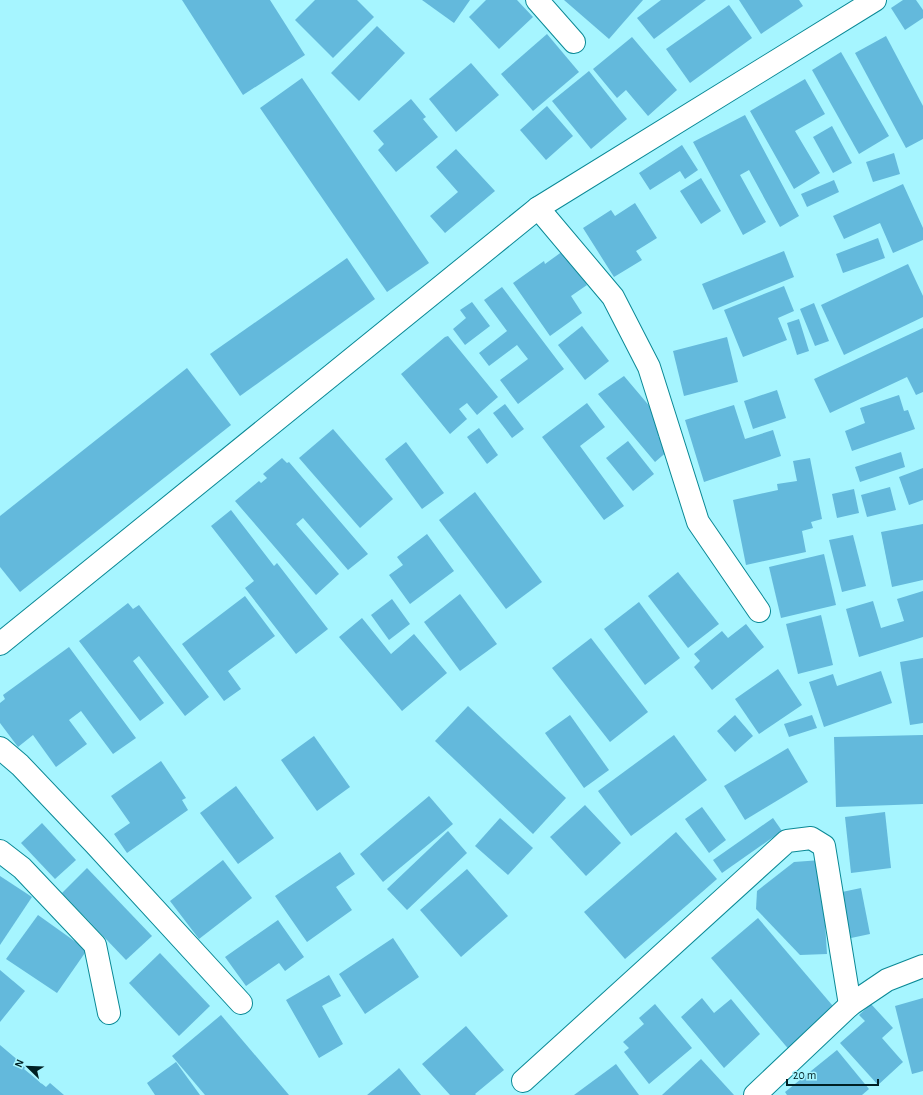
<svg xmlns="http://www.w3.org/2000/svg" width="923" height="1095" font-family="'Alegreya Sans',sans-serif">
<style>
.building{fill:#63b9dc}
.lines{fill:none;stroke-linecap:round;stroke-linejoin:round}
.minor-casing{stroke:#0a8996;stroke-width:24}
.minor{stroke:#fff;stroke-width:22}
</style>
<rect width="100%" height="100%" fill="#a6f5ff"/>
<!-- building -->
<g class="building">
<polygon points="182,0 270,0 305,55 243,95"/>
<polygon points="315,0 357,0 374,17 333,58 295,20"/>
<polygon points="422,0 470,0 454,23"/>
<polygon points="486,0 517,0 533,17 499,49 469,17"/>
<polygon points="564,0 643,0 609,39"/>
<polygon points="661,0 706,0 654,39 637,18"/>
<polygon points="739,0 799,0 803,6 761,34"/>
<polygon points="903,0 916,0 923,10 923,18 905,30 891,8"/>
<polygon points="729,5 752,38 690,83 666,49"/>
<polygon points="377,26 405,53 359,101 331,73"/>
<polygon points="547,34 579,72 533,111 501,74"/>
<polygon points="886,36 923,106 923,139 906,148 855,53"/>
<polygon points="632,37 677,90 648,116 626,90 617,98 593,69"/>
<polygon points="841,52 889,136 859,154 812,70"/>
<polygon points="471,63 499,95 456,132 429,99"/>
<polygon points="589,71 627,119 591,149 552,101"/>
<polygon points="302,78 429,263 387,292 260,108"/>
<polygon points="805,79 825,114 795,131 820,173 794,189 750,111"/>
<polygon points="411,99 426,117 423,119 438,137 396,172 378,150 384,144 373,131"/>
<polygon points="547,106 573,136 546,160 520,130"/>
<polygon points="745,115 799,216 780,227 749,170 740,175 766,222 743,235 693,142"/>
<polygon points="832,126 852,163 833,173 813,137"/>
<polygon points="682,145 698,170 685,179 680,171 650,190 639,173"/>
<polygon points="456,149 495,191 445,233 430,216 458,192 436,167"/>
<polygon points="894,153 900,174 873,182 866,162"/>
<polygon points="701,178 721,211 701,224 680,191"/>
<polygon points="834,180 839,192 807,207 801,194"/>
<polygon points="903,184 923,228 923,240 893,253 880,223 844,239 833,216"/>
<polygon points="635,203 657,238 636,251 642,260 614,277 583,228 611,210 615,216"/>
<polygon points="878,238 885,258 843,273 836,254"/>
<polygon points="563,251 587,285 571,296 582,313 550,336 513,283 544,261 545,264"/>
<polygon points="784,251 794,277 713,310 702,284"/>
<polygon points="347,258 375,299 240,396 210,354"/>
<polygon points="908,264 923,296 923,317 844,355 821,305"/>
<polygon points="784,286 794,311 778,318 787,340 743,357 724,310"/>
<polygon points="502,287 564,369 518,404 500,380 528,359 517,345 489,366 479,353 507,331 484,300"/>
<polygon points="472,302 490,326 465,345 453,329 466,318 460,310"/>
<polygon points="814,303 829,341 815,346 800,309"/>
<polygon points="799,319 809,351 797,355 787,323"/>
<polygon points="582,326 609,361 585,380 558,345"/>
<polygon points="923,328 923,392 916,395 907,377 830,413 814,379"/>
<polygon points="448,336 498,397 477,415 467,403 459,409 467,419 450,434 401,374 445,337"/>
<polygon points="727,337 738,382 684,396 673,351"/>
<polygon points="187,368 231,425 20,592 0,567 0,516"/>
<polygon points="624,376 668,428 658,436 669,450 655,462 598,394"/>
<polygon points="777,390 786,418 753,429 744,401"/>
<polygon points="899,395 904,411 908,410 915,429 852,451 845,431 865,423 860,408"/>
<polygon points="587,403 605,427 580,446 624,506 604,520 542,437"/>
<polygon points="505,404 524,429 512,438 493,413"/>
<polygon points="734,405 745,439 773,430 781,456 704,482 685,420"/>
<polygon points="479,428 498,455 487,464 467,437"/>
<polygon points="333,429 393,499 360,528 299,458"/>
<polygon points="628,441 654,474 633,491 606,458"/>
<polygon points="406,442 444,493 422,509 385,459"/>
<polygon points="901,452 905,467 860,482 855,467"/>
<polygon points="282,458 287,463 289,462 368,554 348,570 303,518 296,524 339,574 316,595 235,501 259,481 261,483 267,478 263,474"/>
<polygon points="810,458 822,519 811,522 813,528 802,531 806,552 746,565 733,500 778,490 777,484 797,481 793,461"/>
<polygon points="923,468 923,500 909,505 899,477"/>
<polygon points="890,487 896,510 867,517 861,495"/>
<polygon points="854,489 859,513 837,518 832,494"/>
<polygon points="475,492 542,582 506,609 439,520"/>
<polygon points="231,510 274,566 277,563 328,629 296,654 245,588 254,581 211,526"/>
<polygon points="923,524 923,580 892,587 881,532"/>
<polygon points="427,534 454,571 410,604 389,575 403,565 397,557"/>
<polygon points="853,535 866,586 842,592 829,540"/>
<polygon points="824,554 836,605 781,618 769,567"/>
<polygon points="678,572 719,624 688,648 648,596"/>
<polygon points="923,591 923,637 859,657 846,609 873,601 881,628 904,621 897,599"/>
<polygon points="460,594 497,644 460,671 424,622"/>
<polygon points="245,596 275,636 228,671 241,689 224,701 182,644"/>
<polygon points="392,599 410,624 389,640 371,615"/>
<polygon points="639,602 680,658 645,685 604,629"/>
<polygon points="128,603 133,609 139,605 209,697 185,716 139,656 133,661 164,703 140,721 79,641"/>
<polygon points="821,615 833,665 798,674 786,624"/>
<polygon points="362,618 391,654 414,634 447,673 402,711 339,637"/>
<polygon points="746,624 764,647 712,690 694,667 700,661 694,654 722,631 728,638"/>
<polygon points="591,638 648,712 610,742 552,668"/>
<polygon points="69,647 136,738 113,754 81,711 69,720 87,744 56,767 33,735 18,747 0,723 0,703 5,699 3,695"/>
<polygon points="923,658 923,723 910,725 900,662"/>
<polygon points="778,669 802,705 759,734 735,699"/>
<polygon points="881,671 892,703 824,727 809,682 833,674 837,686"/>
<polygon points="468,706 566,798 533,834 435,741"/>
<polygon points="570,715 609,770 584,788 545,733"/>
<polygon points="735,715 753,736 735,752 717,731"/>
<polygon points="812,715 817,728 789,737 784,724"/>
<polygon points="674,735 707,780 631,836 598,791"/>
<polygon points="923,735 923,804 836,807 834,737"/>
<polygon points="314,736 350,787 317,811 281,760"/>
<polygon points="788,748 808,782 745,820 724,786"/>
<polygon points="161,761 186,798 182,800 188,810 127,853 114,834 130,823 111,796"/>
<polygon points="236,786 274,838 238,864 200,813"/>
<polygon points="429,796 453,824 383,882 360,854"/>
<polygon points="585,805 621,843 586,876 550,837"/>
<polygon points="702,807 726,840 709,853 685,819"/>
<polygon points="885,812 891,868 851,873 845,817"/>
<polygon points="500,818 533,848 508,875 475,846"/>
<polygon points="773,818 782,831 722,873 713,860"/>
<polygon points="42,823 76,860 55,879 21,843"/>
<polygon points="448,831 467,853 407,910 387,889"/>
<polygon points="676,832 717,879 625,959 584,912"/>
<polygon points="340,852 355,874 336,887 352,910 307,942 275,896"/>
<polygon points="223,860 252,898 199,939 170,901"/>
<polygon points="821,860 827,954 800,955 756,909 757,891 794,862"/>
<polygon points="87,868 152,936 126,960 62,893"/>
<polygon points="467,869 508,916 461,957 420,910"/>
<polygon points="0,876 32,897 0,945"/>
<polygon points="861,888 870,934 851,938 842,892"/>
<polygon points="38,915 87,950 57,993 6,959"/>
<polygon points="758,918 838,1012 791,1052 711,958"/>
<polygon points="278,920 304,957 285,971 279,963 246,986 225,957"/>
<polygon points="393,938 419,977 365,1014 339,974"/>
<polygon points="160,953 210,1006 179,1036 129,983"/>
<polygon points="0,970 25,991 0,1022"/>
<polygon points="329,975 341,996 322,1006 343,1044 319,1058 286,1000"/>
<polygon points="702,998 714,1013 731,999 760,1034 724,1068 681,1017"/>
<polygon points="923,998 923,1071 912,1074 895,1006"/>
<polygon points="655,1004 692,1048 649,1084 624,1052 629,1048 623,1042 644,1024 639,1018"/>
<polygon points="871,1004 893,1028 882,1038 903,1062 878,1085 840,1043 865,1021 859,1015"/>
<polygon points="221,1015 289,1095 205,1095 172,1056"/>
<polygon points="466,1026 504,1070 475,1094 476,1095 450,1095 422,1064"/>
<polygon points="0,1045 26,1067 24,1069 46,1087 50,1083 64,1095 0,1095"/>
<polygon points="837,1050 869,1089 862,1095 787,1095 785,1092"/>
<polygon points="701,1059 734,1095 662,1095"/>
<polygon points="176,1062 200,1095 155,1095 147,1083"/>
<polygon points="616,1064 639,1095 574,1095"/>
<polygon points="399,1068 421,1095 367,1095 397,1070"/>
</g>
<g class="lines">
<!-- minor casing -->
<g class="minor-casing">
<g id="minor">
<polyline points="537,0 574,42"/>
<polyline points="538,208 613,297 649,367 698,522 759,611"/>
<polyline points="0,644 538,208 875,0"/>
<polyline points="0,748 20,765 95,844 241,1003"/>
<polyline points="0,851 22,868 95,945 109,1013"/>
<polyline points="523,1081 787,841 811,838 824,846 850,1005"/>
<polyline points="755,1095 850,1005 887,980 923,966"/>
</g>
</g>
<!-- minor -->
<use href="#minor" class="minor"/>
</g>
<!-- north arrow -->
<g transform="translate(28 1067) rotate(293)" stroke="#a6f5ff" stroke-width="3" paint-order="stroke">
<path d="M0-3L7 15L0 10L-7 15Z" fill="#002024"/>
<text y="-6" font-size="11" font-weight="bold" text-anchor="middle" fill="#002024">N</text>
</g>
<!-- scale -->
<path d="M787 1079v6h91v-6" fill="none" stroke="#002024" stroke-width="2"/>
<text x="793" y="1079" font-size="12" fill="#002024" stroke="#a6f5ff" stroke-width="3" paint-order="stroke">20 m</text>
</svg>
